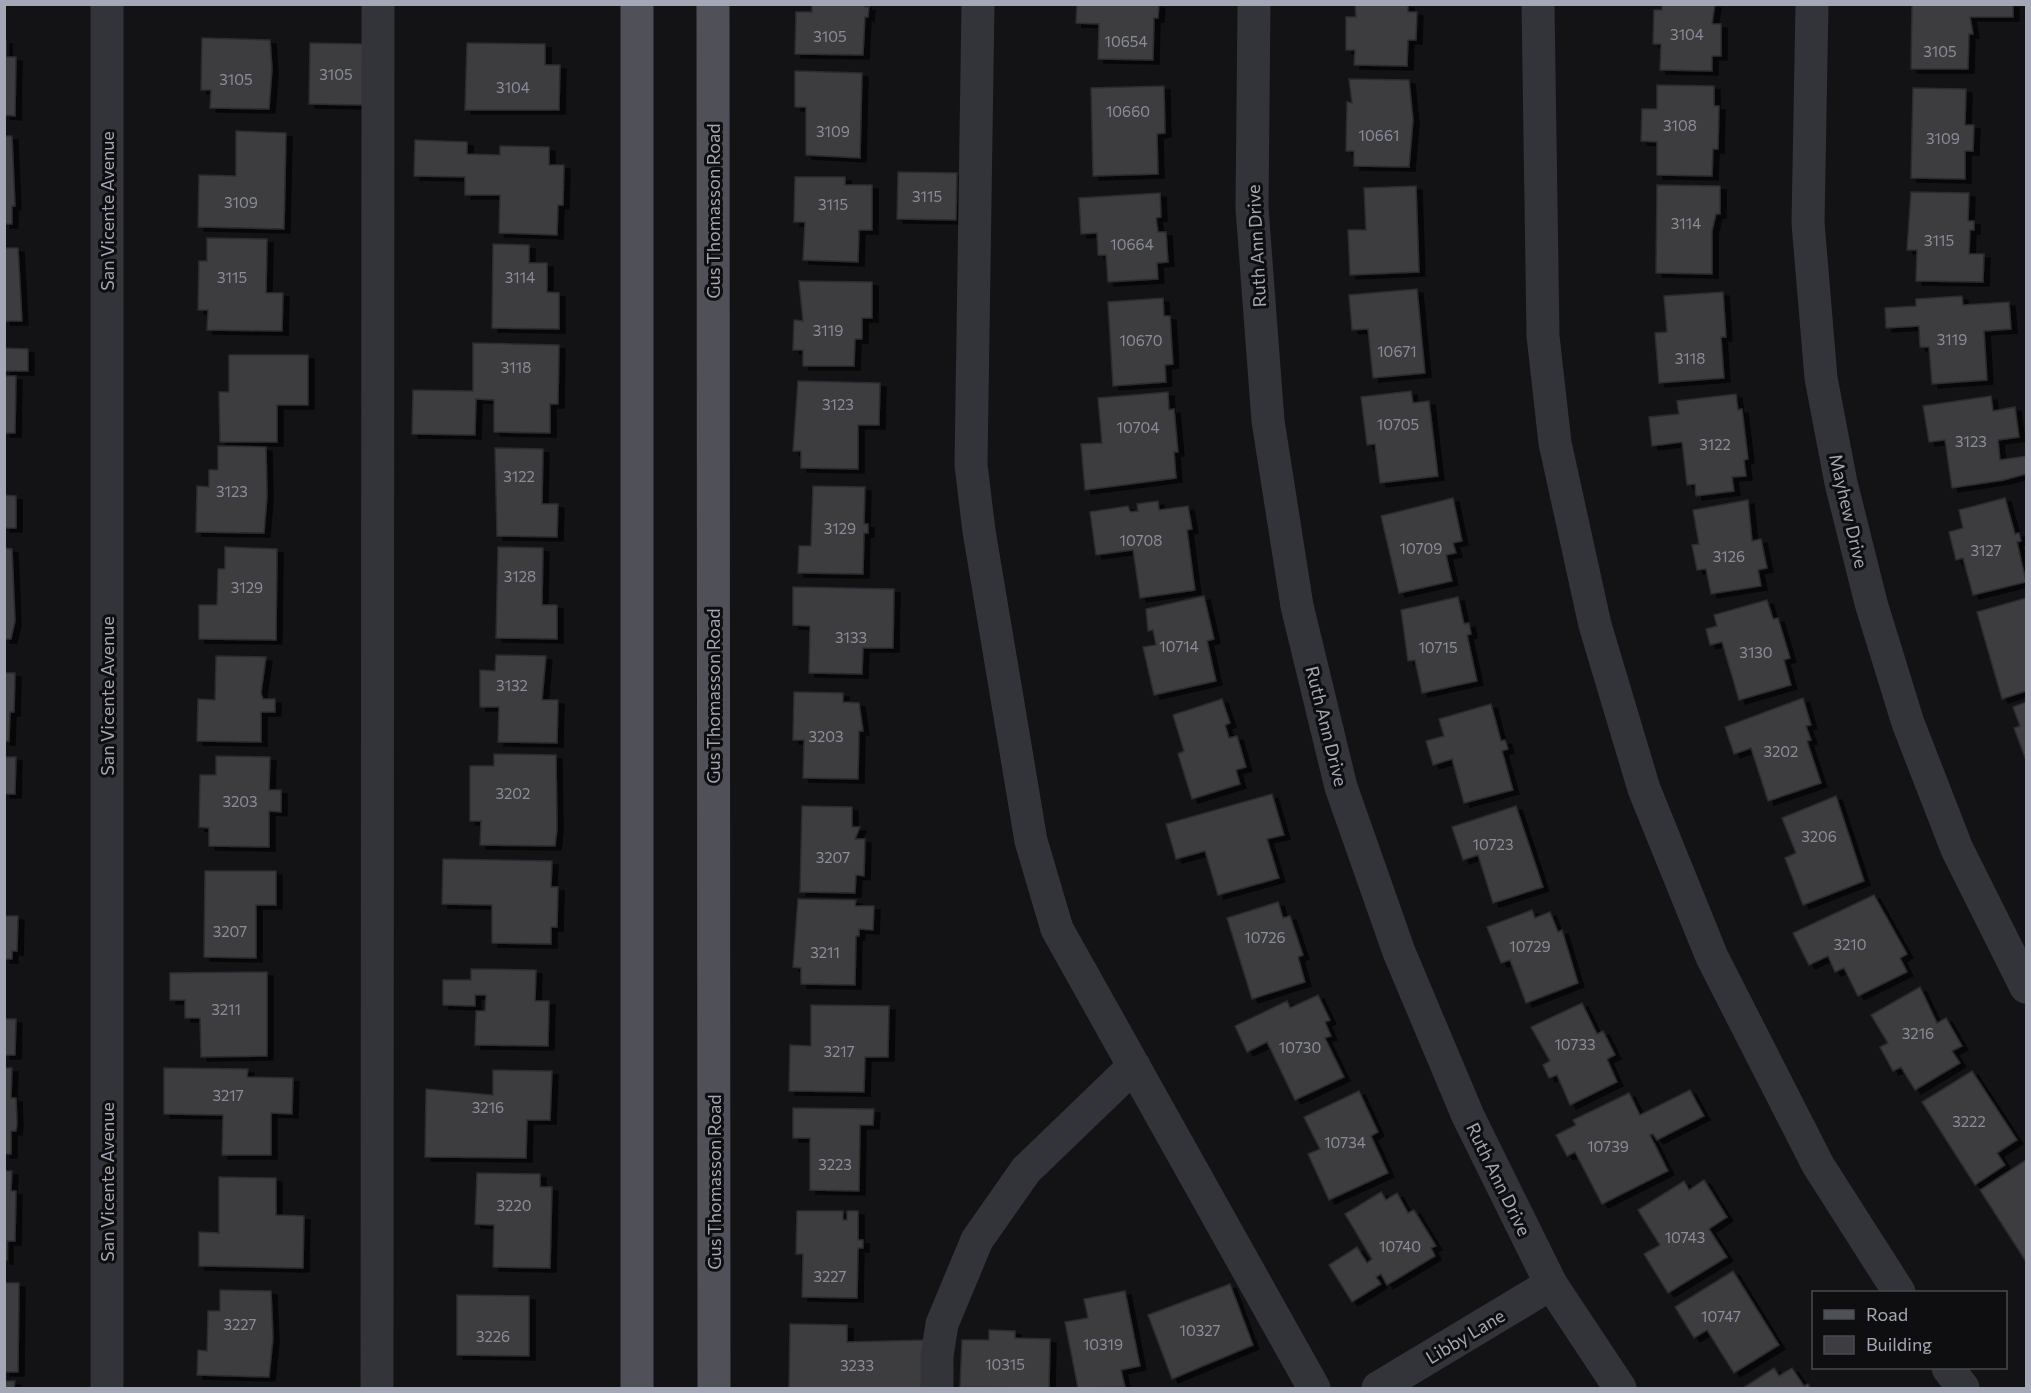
<svg xmlns="http://www.w3.org/2000/svg" width="2031" height="1393" font-family="Commissioner,sans-serif">
<style>
.building{fill:#3d3c41;stroke:#2d2c30;stroke-width:1.5;filter:url(#shadow)}
.lines{fill:none;stroke-linecap:round;stroke-linejoin:round}
.minor{stroke:#333439;stroke-width:33}
.major{stroke:#4f5058;stroke-width:33}
.labels{text-anchor:middle;dominant-baseline:central;stroke-width:6;stroke-linejoin:round;paint-order:stroke}
.number-label{font-size:15px;fill:#8a8c98}
.street-label{font-size:18px;fill:#a4a7b5;stroke:#0e0d0f}
</style>
<defs>
<filter id="shadow"><feDropShadow dx="6" dy="4" stdDeviation="0" flood-color="#0009"/></filter>
</defs>
<rect width="100%" height="100%" fill="#131214"/>
<!-- building -->
<g class="building">
<polygon points="812,4 865,4 865,7 869,7 868,17 865,17 863,55 795,54 796,12 812,12"/>
<polygon points="1077,4 1159,4 1158,18 1154,18 1153,60 1098,59 1099,24 1076,23"/>
<polygon points="1355,4 1408,4 1408,12 1417,12 1416,40 1408,40 1407,66 1354,65 1355,50 1346,50 1346,17 1356,17"/>
<polygon points="1662,4 1715,4 1712,24 1721,24 1721,56 1712,56 1712,71 1660,70 1661,44 1653,44 1654,10 1662,10"/>
<polygon points="2013,4 2013,17 1970,17 1973,34 1969,34 1968,69 1911,69 1912,5"/>
<polygon points="202,38 270,40 272,69 269,109 210,108 211,90 201,90"/>
<polygon points="4,40 6,40 6,57 16,57 15,116 4,115"/>
<polygon points="310,43 364,44 363,105 309,104"/>
<polygon points="467,43 545,44 545,65 560,65 559,110 465,110"/>
<polygon points="795,71 862,73 860,158 806,155 806,107 795,107"/>
<polygon points="1349,79 1409,80 1413,120 1409,167 1354,166 1354,151 1346,151 1347,102 1352,103"/>
<polygon points="1657,85 1714,86 1714,106 1719,106 1718,149 1713,149 1712,176 1657,175 1657,142 1641,141 1642,109 1657,109"/>
<polygon points="1164,86 1165,133 1157,134 1158,174 1093,176 1091,88"/>
<polygon points="1913,88 1966,89 1965,125 1974,125 1973,151 1965,151 1965,179 1911,178"/>
<polygon points="236,131 286,133 284,229 198,227 199,175 236,176"/>
<polygon points="4,136 12,136 15,206 12,206 12,224 4,224"/>
<polygon points="415,140 467,142 467,154 500,155 500,146 549,147 549,165 564,165 563,205 558,205 557,235 499,233 500,195 465,195 465,177 414,176"/>
<polygon points="898,172 957,173 956,220 897,219"/>
<polygon points="795,177 845,177 845,185 872,185 872,230 859,230 858,262 803,260 805,222 794,222"/>
<polygon points="1657,185 1720,186 1720,214 1716,214 1712,231 1712,274 1656,273"/>
<polygon points="1416,186 1419,272 1350,275 1348,230 1366,230 1364,188"/>
<polygon points="1911,192 1969,193 1968,221 1974,221 1974,230 1970,230 1969,254 1984,254 1983,282 1916,281 1917,250 1907,250"/>
<polygon points="1160,193 1161,217 1156,218 1158,232 1166,232 1168,262 1157,263 1158,279 1108,282 1106,255 1098,255 1097,233 1081,234 1079,198"/>
<polygon points="207,238 267,239 266,293 283,293 282,331 207,330 208,310 198,310 199,261 207,261"/>
<polygon points="493,244 529,245 529,263 547,263 547,292 559,293 559,329 492,328"/>
<polygon points="4,248 18,248 22,321 4,321"/>
<polygon points="799,281 872,282 872,318 862,318 862,339 855,339 854,366 803,366 803,350 793,350 794,320 803,321"/>
<polygon points="1417,289 1425,373 1373,378 1368,329 1352,330 1349,295"/>
<polygon points="1723,292 1726,337 1721,337 1724,378 1659,383 1655,333 1667,332 1664,296"/>
<polygon points="1962,296 1963,305 2009,302 2011,329 1984,331 1987,380 1932,384 1929,347 1920,347 1919,326 1886,328 1885,308 1916,306 1916,299"/>
<polygon points="1163,298 1164,316 1170,316 1173,364 1165,365 1166,382 1113,386 1108,302"/>
<polygon points="473,343 559,345 558,404 550,404 550,433 494,432 494,400 476,399 475,435 412,434 413,390 473,391"/>
<polygon points="4,348 28,349 28,371 4,371"/>
<polygon points="229,355 308,355 308,405 277,405 277,442 220,442 219,392 229,392"/>
<polygon points="4,376 16,376 15,433 4,433"/>
<polygon points="798,381 880,383 879,425 858,425 858,469 801,468 801,451 793,451"/>
<polygon points="1411,391 1413,403 1429,401 1438,476 1380,483 1375,444 1367,445 1361,397"/>
<polygon points="1168,392 1169,410 1174,409 1178,452 1174,452 1176,478 1085,490 1081,444 1102,443 1098,398"/>
<polygon points="1736,394 1738,410 1742,409 1748,459 1744,460 1746,476 1732,477 1734,491 1696,496 1695,484 1687,485 1682,442 1652,446 1649,417 1679,414 1677,401"/>
<polygon points="1991,396 1993,411 2015,407 2019,437 1998,440 2000,460 2026,456 2026,474 2004,480 1952,488 1945,440 1929,442 1923,406"/>
<polygon points="218,446 266,447 267,496 264,533 196,532 197,486 209,487 209,470 218,470"/>
<polygon points="495,448 543,449 542,504 558,504 557,537 497,536"/>
<polygon points="813,486 865,487 864,524 868,524 868,533 864,533 863,574 798,573 799,546 811,546"/>
<polygon points="4,495 16,496 16,528 4,528"/>
<polygon points="1453,498 1462,541 1453,543 1456,553 1446,555 1452,581 1399,593 1381,516"/>
<polygon points="2005,498 2015,534 2019,533 2021,541 2017,542 2026,582 1973,595 1963,558 1956,560 1949,532 1963,528 1959,510"/>
<polygon points="1748,500 1752,541 1761,539 1767,568 1758,570 1761,586 1711,594 1706,569 1697,570 1692,545 1699,544 1693,510"/>
<polygon points="1158,501 1159,510 1188,506 1192,529 1187,530 1195,590 1140,598 1133,550 1096,555 1090,512 1128,506 1130,512 1138,511 1137,504"/>
<polygon points="225,547 277,549 276,640 199,639 199,605 217,605 218,569 225,569"/>
<polygon points="498,547 543,548 542,605 557,605 557,639 496,638"/>
<polygon points="4,548 12,549 15,621 11,639 4,639"/>
<polygon points="793,587 894,589 893,648 863,648 862,674 809,673 810,626 793,625"/>
<polygon points="1204,596 1214,639 1207,641 1216,681 1154,695 1143,647 1156,645 1153,630 1148,631 1146,609"/>
<polygon points="1458,597 1464,624 1469,623 1471,634 1467,635 1477,681 1422,693 1415,660 1408,661 1401,610"/>
<polygon points="2026,598 2026,691 2002,699 1977,612"/>
<polygon points="1767,600 1773,619 1778,618 1790,658 1784,660 1791,685 1739,700 1722,642 1710,645 1706,629 1717,626 1714,615"/>
<polygon points="496,655 546,656 542,700 558,700 557,743 498,742 499,707 480,707 480,670 495,671"/>
<polygon points="216,656 266,657 261,693 263,699 275,699 275,712 261,712 261,742 197,741 198,699 215,700"/>
<polygon points="4,673 15,673 14,712 10,712 9,741 4,741"/>
<polygon points="794,692 843,693 843,702 859,703 863,731 859,731 858,779 803,778 804,740 793,740"/>
<polygon points="1803,698 1811,725 1806,726 1811,740 1807,741 1821,783 1768,801 1751,748 1734,754 1725,727"/>
<polygon points="1222,699 1230,723 1225,725 1229,738 1237,736 1246,767 1236,770 1240,784 1192,799 1178,754 1184,751 1173,715"/>
<polygon points="2026,702 2026,760 2014,728 2020,726 2013,707"/>
<polygon points="1491,704 1501,741 1505,740 1508,749 1502,751 1513,790 1464,803 1452,759 1433,765 1426,741 1444,736 1439,719"/>
<polygon points="494,754 556,755 557,829 555,846 480,845 481,821 470,821 470,766 494,766"/>
<polygon points="216,756 270,757 269,790 281,790 281,812 269,811 269,847 209,846 209,828 199,827 200,775 216,775"/>
<polygon points="4,757 16,757 15,794 4,794"/>
<polygon points="1272,794 1284,835 1267,839 1279,878 1218,895 1205,851 1176,859 1166,824"/>
<polygon points="1836,796 1864,881 1803,905 1785,858 1796,853 1782,818"/>
<polygon points="802,806 852,807 852,827 860,827 855,839 865,839 864,876 856,875 855,893 800,892"/>
<polygon points="1516,806 1543,887 1493,903 1478,855 1463,860 1452,827"/>
<polygon points="443,859 552,861 551,887 558,887 557,927 551,927 551,944 492,943 492,905 442,904"/>
<polygon points="205,871 276,871 276,905 256,905 256,958 204,957"/>
<polygon points="1874,895 1907,954 1900,958 1907,972 1858,996 1844,968 1835,972 1828,956 1809,965 1793,933"/>
<polygon points="798,899 856,900 855,906 874,906 873,930 859,929 859,936 856,936 855,985 801,984 801,968 793,967"/>
<polygon points="1278,902 1283,918 1290,916 1303,955 1298,957 1305,982 1252,999 1227,918"/>
<polygon points="1532,910 1535,918 1550,912 1558,932 1562,930 1578,983 1526,1003 1510,960 1501,963 1487,927"/>
<polygon points="4,916 18,916 17,951 12,951 12,959 4,959"/>
<polygon points="471,969 536,970 535,1001 549,1001 548,1046 475,1045 476,1011 485,1011 486,995 475,995 475,1006 443,1005 443,980 471,980"/>
<polygon points="267,972 267,1056 201,1057 200,1018 185,1018 185,1000 170,1000 170,973"/>
<polygon points="1920,987 1937,1023 1946,1018 1962,1046 1952,1051 1960,1063 1915,1090 1901,1067 1893,1071 1880,1047 1888,1043 1871,1015"/>
<polygon points="1318,995 1330,1020 1325,1022 1331,1036 1325,1038 1344,1077 1295,1100 1267,1042 1247,1052 1235,1026 1287,1001 1290,1008"/>
<polygon points="1582,1003 1597,1034 1603,1031 1615,1055 1607,1059 1617,1082 1570,1105 1557,1075 1549,1078 1543,1065 1550,1061 1531,1027"/>
<polygon points="811,1005 889,1006 888,1057 865,1057 864,1092 789,1091 790,1045 811,1046"/>
<polygon points="4,1019 16,1019 15,1055 4,1055"/>
<polygon points="4,1068 12,1068 11,1098 16,1098 17,1123 16,1131 11,1131 11,1154 4,1154"/>
<polygon points="164,1068 248,1069 247,1077 293,1078 292,1114 271,1113 271,1155 222,1155 223,1115 164,1114"/>
<polygon points="493,1070 552,1071 550,1120 527,1120 526,1158 425,1157 426,1089 493,1095"/>
<polygon points="1972,1071 2017,1140 1997,1153 2005,1165 1975,1185 1922,1102"/>
<polygon points="1690,1090 1704,1116 1657,1140 1653,1134 1650,1135 1668,1171 1602,1204 1575,1152 1567,1156 1556,1135 1576,1125 1573,1120 1629,1093 1640,1115"/>
<polygon points="1359,1091 1378,1132 1371,1136 1388,1173 1329,1200 1308,1154 1320,1149 1304,1117"/>
<polygon points="793,1108 874,1109 873,1125 860,1125 859,1191 810,1190 810,1138 793,1138"/>
<polygon points="2026,1160 2026,1259 2025,1260 1980,1190"/>
<polygon points="4,1171 12,1171 11,1191 16,1191 15,1241 7,1241 7,1260 4,1260"/>
<polygon points="477,1173 540,1174 540,1187 552,1187 550,1268 493,1267 494,1225 475,1224"/>
<polygon points="219,1177 276,1178 276,1215 304,1216 303,1268 199,1266 199,1232 219,1233"/>
<polygon points="1704,1180 1727,1217 1709,1229 1727,1257 1668,1293 1644,1254 1660,1245 1638,1210 1684,1181 1689,1190"/>
<polygon points="1381,1192 1386,1200 1397,1193 1408,1213 1414,1210 1436,1246 1431,1248 1435,1256 1387,1285 1381,1274 1376,1277 1381,1284 1352,1302 1329,1265 1357,1247 1367,1263 1372,1259 1345,1214"/>
<polygon points="797,1211 843,1211 843,1220 847,1220 847,1211 858,1211 858,1240 863,1240 863,1248 858,1248 857,1298 802,1297 803,1254 796,1254"/>
<polygon points="1733,1271 1779,1345 1734,1373 1707,1330 1694,1338 1675,1307"/>
<polygon points="4,1283 19,1283 18,1372 4,1372"/>
<polygon points="1230,1284 1253,1345 1172,1379 1148,1315"/>
<polygon points="220,1290 271,1291 273,1338 269,1377 197,1375 198,1350 207,1351 208,1311 220,1311"/>
<polygon points="1125,1291 1140,1366 1121,1370 1125,1387 1078,1388 1065,1322 1088,1318 1084,1299"/>
<polygon points="457,1295 529,1296 529,1356 457,1355"/>
<polygon points="790,1324 847,1325 847,1342 925,1340 925,1388 789,1388"/>
<polygon points="989,1330 1015,1331 1015,1338 1050,1339 1049,1388 960,1387 962,1340 989,1340"/>
<polygon points="1774,1368 1779,1376 1792,1368 1804,1386 1808,1384 1810,1388 1743,1388"/>
<polygon points="4,1381 15,1381 14,1388 4,1388"/>
</g>
<g class="lines">
<!-- minor -->
<g class="minor">
<polyline points="107,4 107,1388"/>
<polyline points="978,4 971,465 979,531 1031,841 1057,929 1314,1388"/>
<polyline points="1254,4 1252,208 1268,421 1297,606 1341,787 1399,952 1468,1116 1551,1284 1620,1388"/>
<polyline points="1538,4 1543,336 1555,443 1595,625 1644,789 1712,957 1818,1165 1899,1292"/>
<polyline points="1812,4 1808,223 1821,378 1841,483 1871,603 1908,723 1957,849 2026,987"/>
<polyline points="1948,1368 1963,1388"/>
<polyline points="377,1388 378,4"/>
<polyline points="937,1388 937,1356 942,1324 977,1240 1026,1170 1134,1066"/>
<polyline points="1378,1388 1551,1284"/>
</g>
<!-- major -->
<g class="major">
<polyline points="637,4 637,1388"/>
<polyline points="713,4 714,1388"/>
</g>
</g>
<g class="labels">
<!-- number labels -->
<g class="number-label">
<text x="1687" y="34">3104</text>
<text x="830" y="36">3105</text>
<text x="1126" y="41">10654</text>
<text x="1940" y="51">3105</text>
<text x="336" y="74">3105</text>
<text x="236" y="79">3105</text>
<text x="513" y="87">3104</text>
<text x="1128" y="111">10660</text>
<text x="1680" y="125">3108</text>
<text x="833" y="131">3109</text>
<text x="1379" y="135">10661</text>
<text x="1943" y="138">3109</text>
<text x="927" y="196">3115</text>
<text x="241" y="202">3109</text>
<text x="833" y="204">3115</text>
<text x="1686" y="223">3114</text>
<text x="1939" y="240">3115</text>
<text x="1132" y="244">10664</text>
<text x="232" y="277">3115</text>
<text x="520" y="277">3114</text>
<text x="828" y="330">3119</text>
<text x="1952" y="339">3119</text>
<text x="1141" y="340">10670</text>
<text x="1397" y="351">10671</text>
<text x="1690" y="358">3118</text>
<text x="516" y="367">3118</text>
<text x="838" y="404">3123</text>
<text x="1398" y="424">10705</text>
<text x="1138" y="427">10704</text>
<text x="1971" y="441">3123</text>
<text x="1715" y="444">3122</text>
<text x="519" y="476">3122</text>
<text x="232" y="491">3123</text>
<text x="840" y="528">3129</text>
<text x="1141" y="540">10708</text>
<text x="1421" y="548">10709</text>
<text x="1986" y="550">3127</text>
<text x="1729" y="556">3126</text>
<text x="520" y="576">3128</text>
<text x="247" y="587">3129</text>
<text x="851" y="637">3133</text>
<text x="1179" y="646">10714</text>
<text x="1438" y="647">10715</text>
<text x="1756" y="652">3130</text>
<text x="512" y="685">3132</text>
<text x="826" y="736">3203</text>
<text x="1781" y="751">3202</text>
<text x="513" y="793">3202</text>
<text x="240" y="801">3203</text>
<text x="1819" y="836">3206</text>
<text x="1493" y="844">10723</text>
<text x="833" y="857">3207</text>
<text x="230" y="931">3207</text>
<text x="1265" y="937">10726</text>
<text x="1850" y="944">3210</text>
<text x="1530" y="946">10729</text>
<text x="825" y="952">3211</text>
<text x="226" y="1009">3211</text>
<text x="1918" y="1033">3216</text>
<text x="1575" y="1044">10733</text>
<text x="1300" y="1047">10730</text>
<text x="839" y="1051">3217</text>
<text x="228" y="1095">3217</text>
<text x="488" y="1107">3216</text>
<text x="1969" y="1121">3222</text>
<text x="1345" y="1142">10734</text>
<text x="1608" y="1146">10739</text>
<text x="835" y="1164">3223</text>
<text x="514" y="1205">3220</text>
<text x="1685" y="1237">10743</text>
<text x="1400" y="1246">10740</text>
<text x="830" y="1276">3227</text>
<text x="1721" y="1316">10747</text>
<text x="240" y="1324">3227</text>
<text x="1200" y="1330">10327</text>
<text x="493" y="1336">3226</text>
<text x="1103" y="1344">10319</text>
<text x="1005" y="1364">10315</text>
<text x="857" y="1365">3233</text>
</g>
<!-- street labels -->
<g class="street-label">
<text transform="translate(107 211) rotate(-90)">San Vicente Avenue</text>
<text transform="translate(713 211) rotate(-90)">Gus Thomasson Road</text>
<text transform="translate(1256 246) rotate(-93)">Ruth Ann Drive</text>
<text transform="translate(1849 511) rotate(77)">Mayhew Drive</text>
<text transform="translate(107 696) rotate(-90)">San Vicente Avenue</text>
<text transform="translate(713 696) rotate(-90)">Gus Thomasson Road</text>
<text transform="translate(1327 726) rotate(76)">Ruth Ann Drive</text>
<text transform="translate(1499 1179) rotate(64)">Ruth Ann Drive</text>
<text transform="translate(107 1182) rotate(-90)">San Vicente Avenue</text>
<text transform="translate(714 1182) rotate(-90)">Gus Thomasson Road</text>
<text transform="translate(1465 1336) rotate(-31)">Libby Lane</text>
</g>
</g>
<!-- border -->
<rect width="2031" height="1393" fill="none" stroke="#a4a7b5" stroke-width="12"/>
<!-- legend -->
<rect x="1812" y="1291" width="195" height="78" fill="#0e0d0f" stroke="#4a4b51" stroke-width="1.5"/>
<rect x="1824" y="1310" width="30" height="9" fill="#4f5058" stroke="#4a4b51" stroke-width="1.5"/>
<text x="1866" y="1321" font-size="18" fill="#a4a7b5">Road</text>
<rect x="1824" y="1336" width="30" height="18" fill="#3d3c41" stroke="#4a4b51" stroke-width="1.5"/>
<text x="1866" y="1351" font-size="18" fill="#a4a7b5">Building</text>
</svg>
